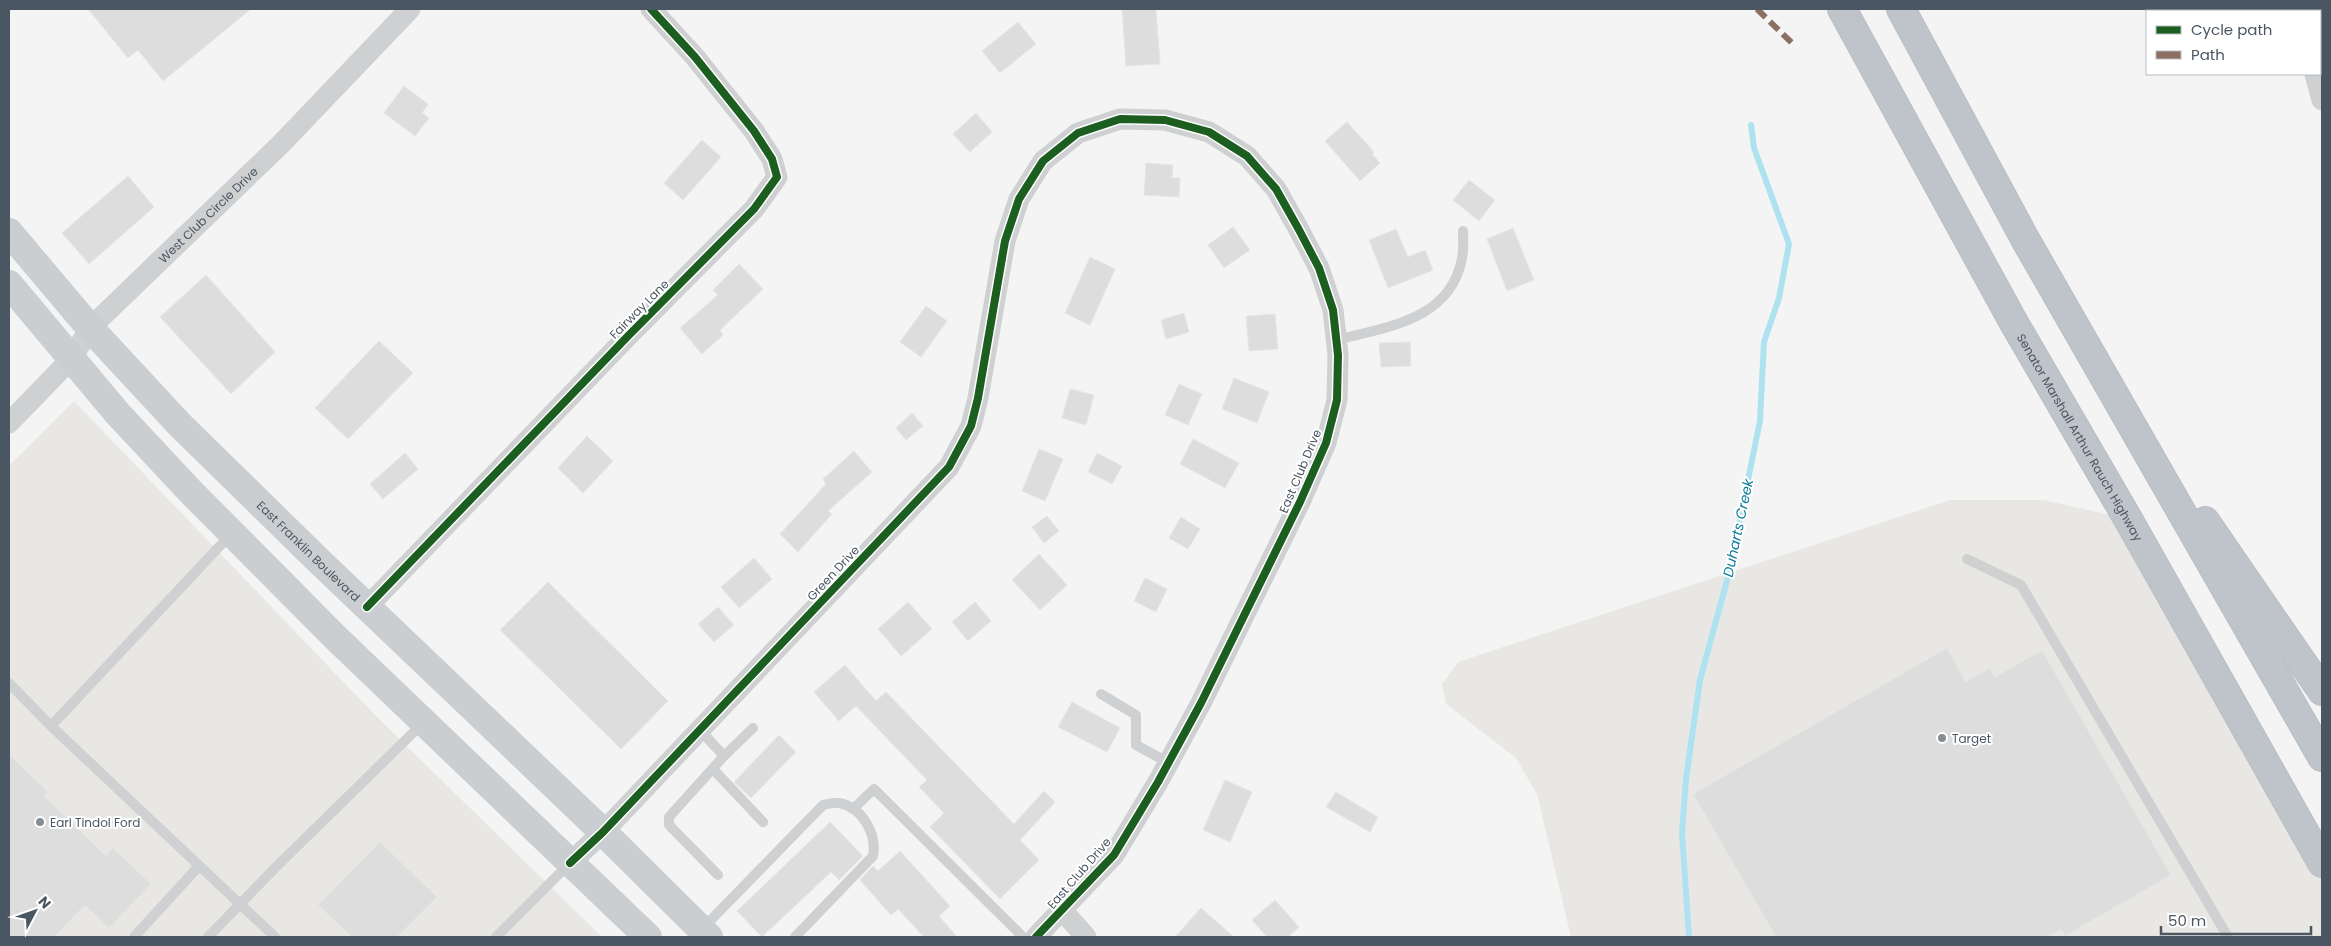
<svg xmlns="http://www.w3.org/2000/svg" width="2331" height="946" font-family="Poppins,sans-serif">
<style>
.commercial{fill:#e8e7e3}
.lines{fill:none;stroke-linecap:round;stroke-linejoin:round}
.stream{stroke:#aee2f0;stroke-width:6}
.building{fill:#ddddde;stroke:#e5e6e7}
.highway-casing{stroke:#b9bec3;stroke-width:30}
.lane{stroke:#ced0d2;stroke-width:10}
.street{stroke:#ced0d2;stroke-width:21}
.primary{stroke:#caced1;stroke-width:28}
.highway{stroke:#bec4c9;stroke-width:28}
.quiet{stroke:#8d6e63;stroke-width:6;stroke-dasharray:12 6;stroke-linecap:butt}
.cycleway-casing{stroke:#fff;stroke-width:11}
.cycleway{stroke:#1b5e20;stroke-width:8}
.poi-dot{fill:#868d94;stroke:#fff;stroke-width:2}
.labels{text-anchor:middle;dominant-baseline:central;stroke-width:4;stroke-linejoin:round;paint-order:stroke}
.street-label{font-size:12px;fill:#4a5661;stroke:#fff}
.poi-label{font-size:12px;fill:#4a5661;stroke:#fff;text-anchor:start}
.water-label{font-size:14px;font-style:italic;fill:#0c7c9b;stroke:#fff}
</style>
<rect width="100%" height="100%" fill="#f4f4f4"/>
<!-- commercial -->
<g class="commercial">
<polygon points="74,401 377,717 602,937 9,937 9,466"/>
<polygon points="1950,500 2044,500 2128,519 2322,863 2322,937 1571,937 1537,794 1516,758 1446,704 1442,684 1458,662"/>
</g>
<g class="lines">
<!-- stream -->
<polyline class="stream" points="1689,937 1682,833 1686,779 1700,680 1729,573 1760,421 1764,342 1779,298 1789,244 1754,148 1751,125"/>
</g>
<!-- building -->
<g class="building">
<polygon points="88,9 251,9 163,81 138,50 128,58"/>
<polygon points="1122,9 1156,9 1160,64 1126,66"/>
<polygon points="1018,22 1036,44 1000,73 982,51"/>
<polygon points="404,86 428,104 422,113 429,118 415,136 384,113"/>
<polygon points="976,113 992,132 970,152 953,134"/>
<polygon points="1347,122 1374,152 1372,154 1380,163 1360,181 1325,141"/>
<polygon points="702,140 721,157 683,200 664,183"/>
<polygon points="1146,163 1173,165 1172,178 1180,178 1179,197 1144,195"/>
<polygon points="128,176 154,207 89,264 62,233"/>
<polygon points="1469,180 1495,200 1479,221 1453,200"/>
<polygon points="1233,227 1250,250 1224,268 1208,245"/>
<polygon points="1513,228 1534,280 1507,291 1487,239"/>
<polygon points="1396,229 1408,257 1425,250 1433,270 1388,288 1369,240"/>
<polygon points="1090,257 1115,269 1090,325 1065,313"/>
<polygon points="739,264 763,289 720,330 723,335 702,354 680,328 718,295 713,290"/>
<polygon points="206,275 275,352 231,394 160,317"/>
<polygon points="926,306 947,321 921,357 900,342"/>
<polygon points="1184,313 1189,332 1166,339 1161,320"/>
<polygon points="1275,314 1278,349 1249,351 1246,316"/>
<polygon points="379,341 413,373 348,439 315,408"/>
<polygon points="1410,342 1411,366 1381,367 1379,343"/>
<polygon points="1234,378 1269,392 1257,423 1222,409"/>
<polygon points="1179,384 1202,394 1188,425 1165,415"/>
<polygon points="1070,389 1094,395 1086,425 1062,418"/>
<polygon points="912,413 923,426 906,440 896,428"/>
<polygon points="587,436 613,461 583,493 558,468"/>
<polygon points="1193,439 1239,463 1225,488 1180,464"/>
<polygon points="1039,449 1063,459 1045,501 1022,491"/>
<polygon points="854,451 872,472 828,511 832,514 798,552 780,534 826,484 823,479"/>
<polygon points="405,453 418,469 383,499 370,484"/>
<polygon points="1097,453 1122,466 1112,484 1088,472"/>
<polygon points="1047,516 1059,531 1044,543 1032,527"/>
<polygon points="1181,517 1200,529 1188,549 1169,538"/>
<polygon points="1039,554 1067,585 1040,610 1012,580"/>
<polygon points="754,558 772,579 739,608 721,587"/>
<polygon points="1145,578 1167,589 1156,612 1134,601"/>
<polygon points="548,582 668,701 621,749 500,630"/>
<polygon points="908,602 932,629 901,656 878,629"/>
<polygon points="975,602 991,621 968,641 952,622"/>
<polygon points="718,607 734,625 714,642 698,624"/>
<polygon points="1947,648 1966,682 1990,668 1995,677 2042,650 2171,875 2065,936 2061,929 2047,937 1776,937 1693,794"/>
<polygon points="845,665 876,701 886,692 1014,824 1044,791 1055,802 1020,840 1039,860 1000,899 930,827 944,813 919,787 927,780 856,706 839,721 814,692"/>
<polygon points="1072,702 1120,728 1107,752 1058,727"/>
<polygon points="779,735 796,752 751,798 734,782"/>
<polygon points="9,754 48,792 44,796 106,856 113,848 151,884 109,928 85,905 54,937 9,937"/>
<polygon points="1225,780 1252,792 1230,842 1203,830"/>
<polygon points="1336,792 1378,817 1370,832 1326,807"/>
<polygon points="830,822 863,856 839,880 831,872 762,937 737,911"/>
<polygon points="380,842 437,897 397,937 352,937 318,905"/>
<polygon points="900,851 950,906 939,916 957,937 924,937 898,909 891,915 860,880 873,866 878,871"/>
<polygon points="1275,900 1299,927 1288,937 1267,937 1252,920"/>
<polygon points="1201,908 1234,937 1175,937"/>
</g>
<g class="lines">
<!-- highway casing -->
<g class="highway-casing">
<g id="highway">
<path id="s3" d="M1842 9 2014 323 2128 519 2322 863"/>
<polyline points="1901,9 2025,239 2322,757"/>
<polyline points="2205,521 2322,691"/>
</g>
</g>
<!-- lane -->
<g class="lane">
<path d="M1336 340C1387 327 1451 320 1462 258 1464 249 1463 239 1463 231"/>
<polyline points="231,534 51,726 275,937"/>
<polyline points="1967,559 2021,585 2228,937"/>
<polyline points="9,683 51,726"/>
<polyline points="1101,694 1136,715 1136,745 1169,763"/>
<polyline points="700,730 724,756 669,817 669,825 718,875"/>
<polyline points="724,756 753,728"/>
<polyline points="713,769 763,822"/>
<polyline points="853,809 874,789 1023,937"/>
<path d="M703 928 823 805C828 804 834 802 839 803 863 807 877 835 873 856L795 937"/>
<polyline points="134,937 199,866"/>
<polyline points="208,937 276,867 423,723"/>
<polyline points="496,937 569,864"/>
</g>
<!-- street -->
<g class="street">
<polyline points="2296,9 2297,11"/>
<polyline points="2315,74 2322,100"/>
<path id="s1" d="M9 423 72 358 90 328 281 144 410 9"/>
<polyline points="367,607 629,335 754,209 777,177 772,159 754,131 695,57 651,9"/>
<polyline points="570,863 603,832 949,467 971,426 978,398 1005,241 1019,199 1043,161 1078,133 1120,119 1165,120 1209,132 1247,156 1276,189 1298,228 1319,268 1333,310 1338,355 1337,400 1326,443 1300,502 1201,703 1158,782 1114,855 1036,937"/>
<polyline points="1062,910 1086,937"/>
</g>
<!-- primary -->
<g class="primary">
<path id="s2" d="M9 232 90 328 180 425 320 562 603 832 709 937"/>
<polyline points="9,284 118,414 190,491 335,637 648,937"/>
</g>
<!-- highway -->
<use href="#highway" class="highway"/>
<!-- quiet -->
<polyline class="quiet" points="1757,9 1793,44"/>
<!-- cycleway casing -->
<g class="cycleway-casing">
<g id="cycleway">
<polyline points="367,607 629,335 754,209 777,177 772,159 754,131 695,57 651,9"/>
<polyline points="570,863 603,832 949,467 971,426 978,398 1005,241 1019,199 1043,161 1078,133 1120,119 1165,120 1209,132 1247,156 1276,189 1298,228 1319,268 1333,310 1338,355 1337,400 1326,443 1300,502 1201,703 1158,782 1114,855 1036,937"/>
</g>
</g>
<!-- cycleway -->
<use href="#cycleway" class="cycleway"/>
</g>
<!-- markers -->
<g class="poi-dot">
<circle cx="1942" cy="738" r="5"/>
<circle cx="40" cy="822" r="5"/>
</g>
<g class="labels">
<!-- street labels -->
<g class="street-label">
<text stroke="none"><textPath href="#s1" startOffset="289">West Club Circle Drive</textPath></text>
<text transform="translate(639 309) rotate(-45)">Fairway Lane</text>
<text stroke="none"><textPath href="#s3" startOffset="490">Senator Marshall Arthur Rauch Highway</textPath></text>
<text transform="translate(1300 471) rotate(-67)">East Club Drive</text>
<text stroke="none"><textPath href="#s2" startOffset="438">East Franklin Boulevard</textPath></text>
<text transform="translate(833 573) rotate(-47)">Green Drive</text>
<text transform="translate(1079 873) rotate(-49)">East Club Drive</text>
</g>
<!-- poi labels -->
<g class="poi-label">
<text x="1952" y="738">Target</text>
<text x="50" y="822">Earl Tindol Ford</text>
</g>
<!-- water labels -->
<g class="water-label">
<text transform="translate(1738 528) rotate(-78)">Duharts Creek</text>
</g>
</g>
<!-- border -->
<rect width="2331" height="946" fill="none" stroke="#4a5661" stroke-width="20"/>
<!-- legend -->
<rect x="2146" y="10" width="175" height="65" fill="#ffffff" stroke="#b7bbc0"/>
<rect x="2156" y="26" width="25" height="8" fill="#1b5e20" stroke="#b7bbc0"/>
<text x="2191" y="35" font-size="15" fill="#4a5661">Cycle path</text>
<rect x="2156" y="51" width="25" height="8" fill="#8d6e63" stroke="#b7bbc0"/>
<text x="2191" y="60" font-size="15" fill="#4a5661">Path</text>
<!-- north arrow -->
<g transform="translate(35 911) rotate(49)" stroke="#ffffff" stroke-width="4" paint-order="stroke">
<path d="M0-4L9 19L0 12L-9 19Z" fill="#4a5661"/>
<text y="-8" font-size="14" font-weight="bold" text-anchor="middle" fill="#4a5661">N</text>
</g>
<!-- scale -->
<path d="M2161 926v8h150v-8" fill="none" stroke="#4a5661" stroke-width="2.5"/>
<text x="2168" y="926" font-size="15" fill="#4a5661" stroke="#ffffff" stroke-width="4" paint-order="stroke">50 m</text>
</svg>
